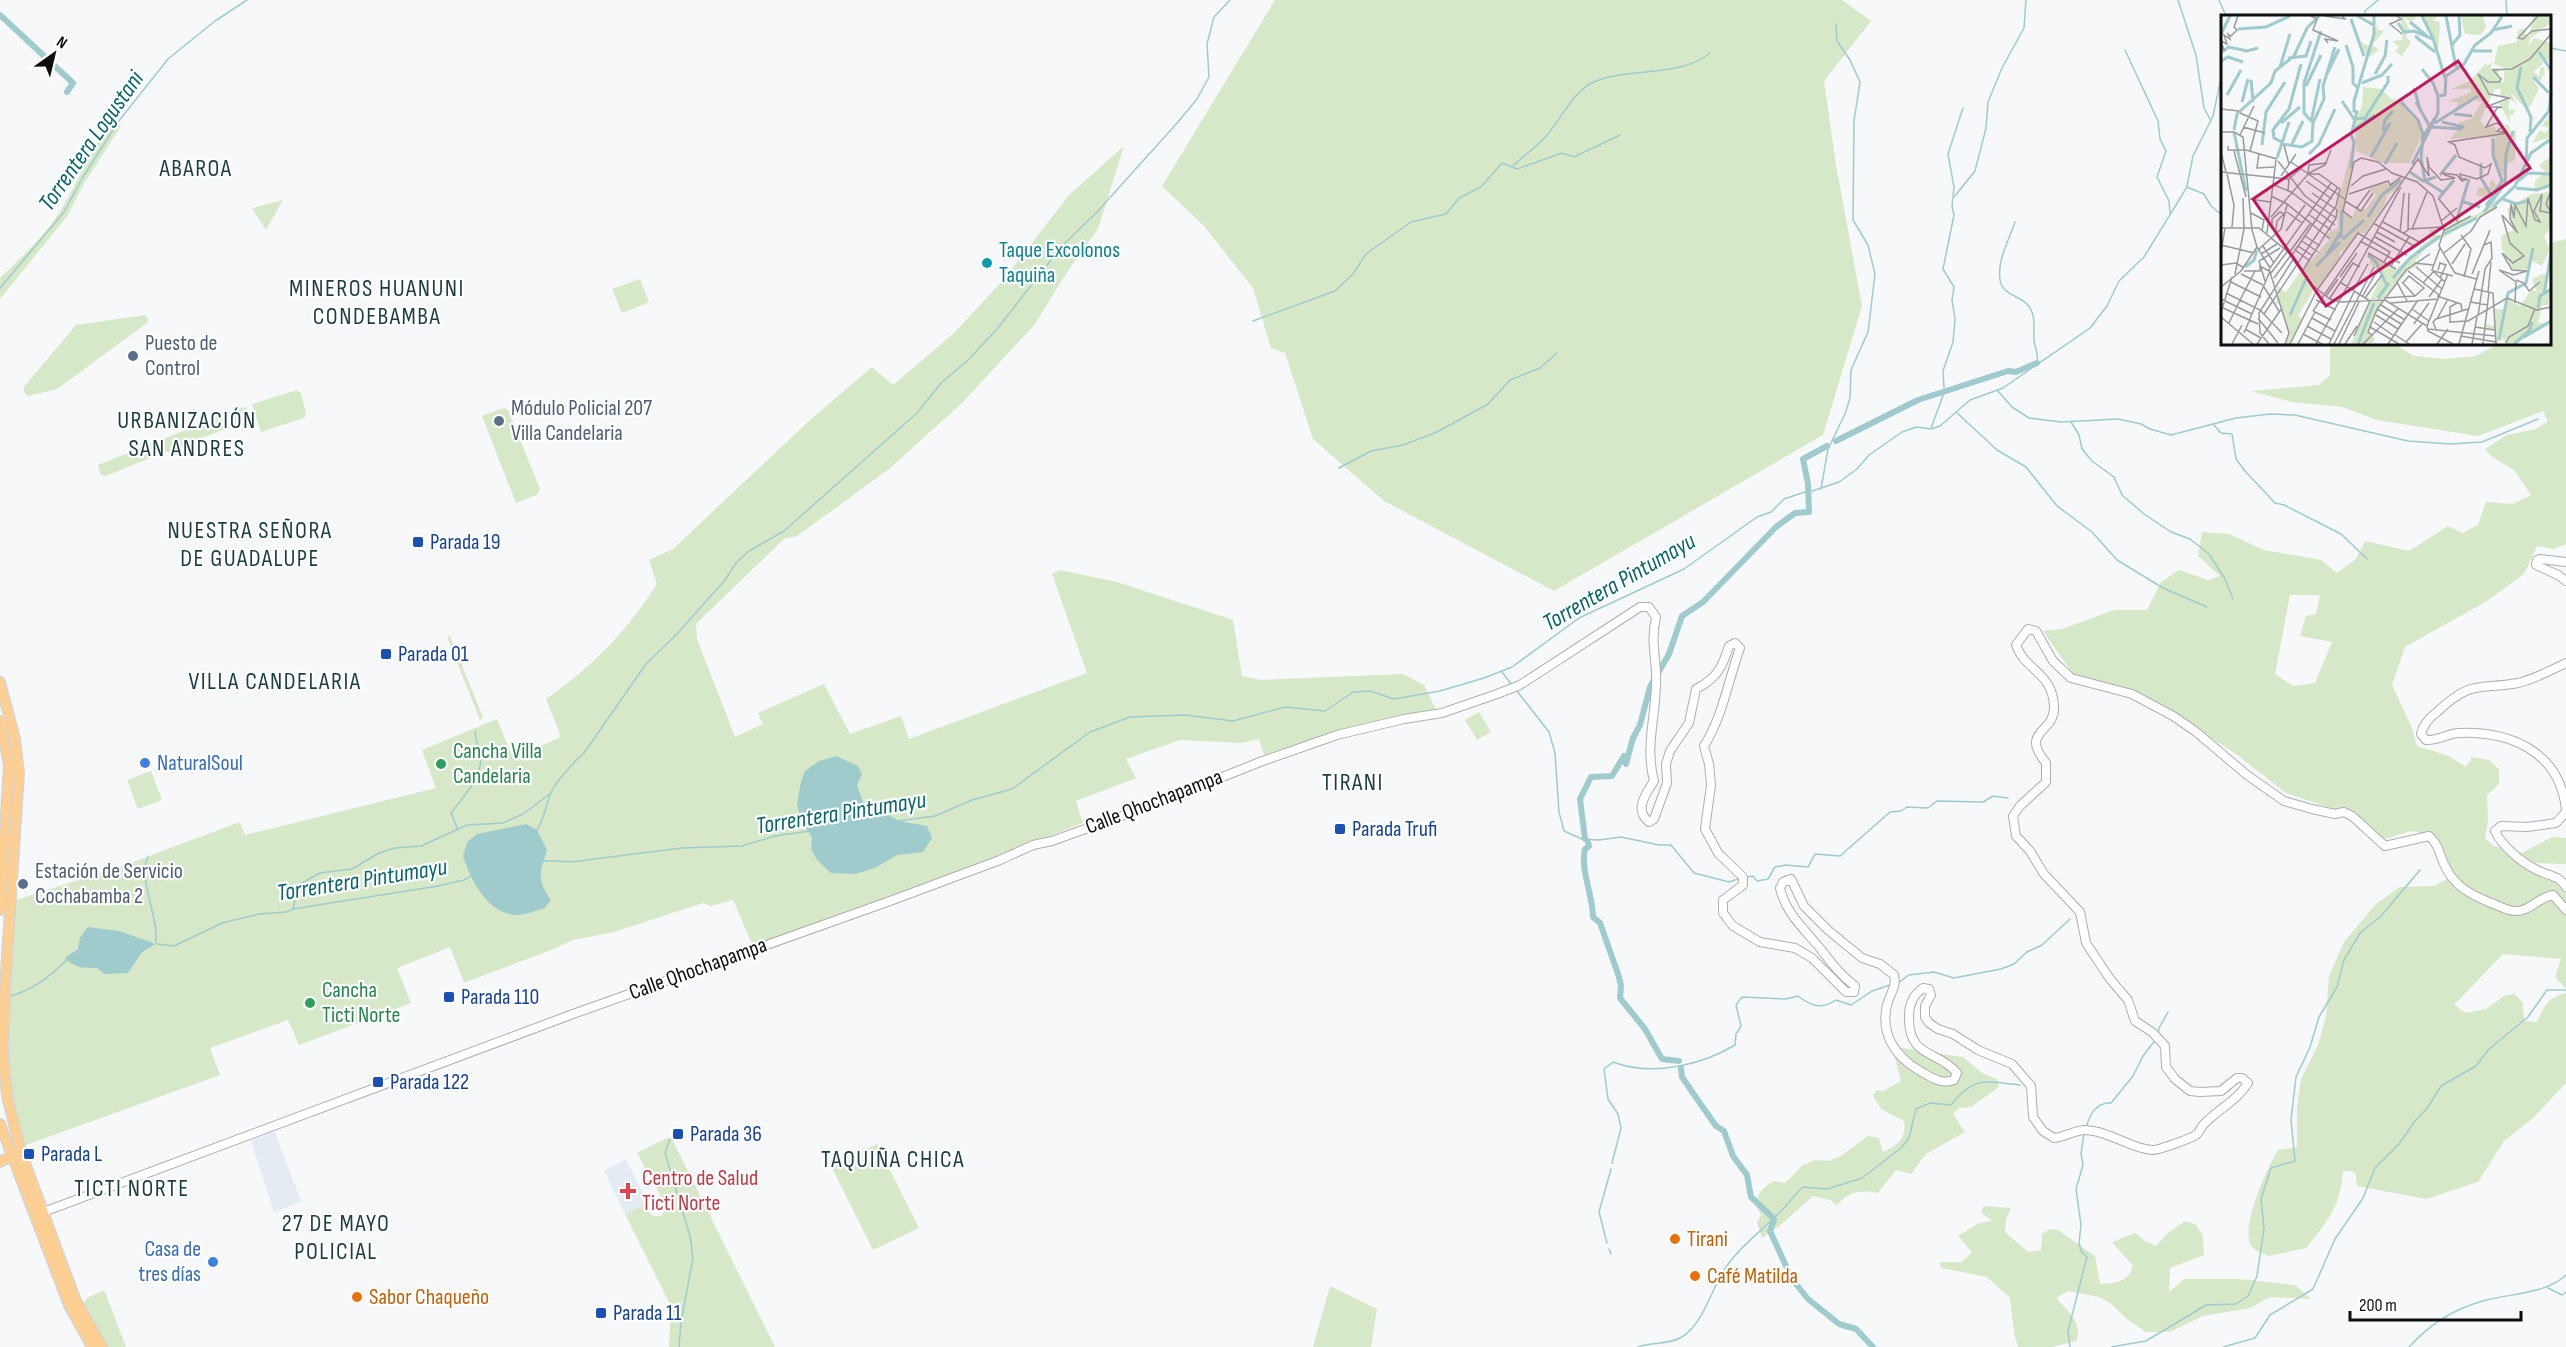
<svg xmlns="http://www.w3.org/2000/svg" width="2566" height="1347" font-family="'Sofia Sans Condensed',sans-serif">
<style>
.built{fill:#e4ebf3}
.green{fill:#d7e8c8;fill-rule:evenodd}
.water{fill:#9fcbcc}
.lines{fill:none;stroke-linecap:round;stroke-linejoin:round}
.stream{stroke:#9fcbcc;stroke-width:1.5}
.canal{stroke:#9fcbcc;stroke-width:6}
.minor-casing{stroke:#adafb1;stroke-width:10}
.major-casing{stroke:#d4d4d4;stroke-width:12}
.minor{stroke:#fff;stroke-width:8}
.major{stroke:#fecf92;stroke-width:9}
.culture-dot{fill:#0f9aa8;stroke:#fff;stroke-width:2}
.service-dot{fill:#5c6f8a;stroke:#fff;stroke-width:2}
.transit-dot{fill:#1a4fb4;stroke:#fff;stroke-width:2}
.shop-dot{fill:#3f7fe0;stroke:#fff;stroke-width:2}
.leisure-dot{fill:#2e9e5b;stroke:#fff;stroke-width:2}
.health-dot{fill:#e0444e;stroke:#fff;stroke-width:2}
.food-dot{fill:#e8710a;stroke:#fff;stroke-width:2}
.labels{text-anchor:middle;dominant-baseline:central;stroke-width:4.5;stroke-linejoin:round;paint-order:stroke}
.culture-label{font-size:22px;fill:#0d838f;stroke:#fff;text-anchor:start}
.service-label{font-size:22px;fill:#4e5e75;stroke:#fff;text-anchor:start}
.transit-label{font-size:22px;fill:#164399;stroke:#fff;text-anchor:start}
.leisure-label{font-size:22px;fill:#27864d;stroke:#fff;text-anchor:start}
.shop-label{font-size:22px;fill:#366cbe;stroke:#fff;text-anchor:start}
.street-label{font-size:22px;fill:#0e0e0f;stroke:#fff}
.health-label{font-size:22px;fill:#be3a42;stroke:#fff;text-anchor:start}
.food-label{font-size:22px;fill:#c56008;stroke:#fff;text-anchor:start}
.water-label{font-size:24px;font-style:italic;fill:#076567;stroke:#fff}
.neighbourhood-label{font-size:24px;letter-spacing:1.5px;fill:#1b3d41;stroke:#fff}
.inset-river{fill:none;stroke:#9fcbcc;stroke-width:3}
.inset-road{fill:none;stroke:#999a9c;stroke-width:1.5}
.view{fill:#c2185b;fill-opacity:0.15;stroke:#c2185b;stroke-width:3}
.inset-edge{fill:none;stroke:#0e0e0f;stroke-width:3}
</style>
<rect width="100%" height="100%" fill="#f6f8fa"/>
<!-- built -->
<g class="built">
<polygon points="272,1132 275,1133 301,1201 274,1213 251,1141"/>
<polygon points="626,1159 648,1203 625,1214 604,1171"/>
</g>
<!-- green -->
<g class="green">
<polygon points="1275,0 1842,0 1871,21 1824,81 1836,165 1862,306 1823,435 1554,591 1384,501 1313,439 1285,353 1271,348 1253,288 1204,226 1162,186"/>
<path d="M113 121 121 126 83 185 68 215 0 299V278C20 258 44 237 59 213 78 183 90 149 113 121Z"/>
<path d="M1124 146 1098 229 1065 275 1035 324 962 403 889 469 797 536 784 539 696 624 697 639 735 737 763 724 758 713 824 684 850 734 901 716 909 739 1087 673 1052 574 1060 570 1117 582 1233 620 1242 676 1261 680 1403 674 1424 685 1437 712 1365 723 1264 755 1259 739 1241 743 1180 740 1126 759 1136 778 1076 801 1083 823 969 868 753 946 733 900 711 906 703 903 614 932 573 940 551 950 464 983 450 947 397 968 411 1003 299 1045 288 1020 210 1048 220 1075 26 1145 24 1143C16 1118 10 1093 7 1067 2 1012 12 955 16 900L125 865 240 822 245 835 436 788 422 750 497 719 513 758 559 738 560 734 546 699C592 667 627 631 657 584L649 560 673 549 810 420 872 367 893 385 954 333 1004 279 1069 195Z"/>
<polygon points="283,200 266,230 252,208"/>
<path d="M2566 239V544L2554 549 2537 546 2524 574 2487 601 2405 647 2392 685 2412 728 2417 746 2449 756 2466 767 2472 757 2489 760 2499 769V784L2487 795 2488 821 2485 838 2494 846 2522 853 2552 837 2566 838V864L2534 863 2559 874 2566 881V989L2555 977 2561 959 2503 954 2454 1005 2466 1013 2486 1009 2504 996 2515 994 2523 1003 2524 1021 2537 1022C2544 1006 2548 997 2566 993V1083L2532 1119 2504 1141 2478 1182 2426 1199 2357 1186 2356 1175 2352 1171H2343C2340 1208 2328 1220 2306 1248L2269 1256C2264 1254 2256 1251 2252 1247 2238 1231 2268 1166 2278 1150L2297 1147V1107L2301 1079 2318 1045 2326 1016 2329 976 2344 942 2376 904 2400 887 2434 886 2451 877C2442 861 2429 826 2407 832 2397 835 2390 839 2379 840L2351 815 2286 793 2236 754 2162 706 2126 689 2073 674 2043 631 2062 629 2114 610H2147L2161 582 2179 570 2208 580 2220 576 2198 556 2202 532 2229 534 2264 550 2321 560 2337 573 2356 559 2365 541 2409 551 2448 526 2462 533 2478 525 2486 502 2513 504 2531 495 2515 471 2491 456 2485 449 2507 435 2536 429 2548 421 2543 411 2478 436 2377 420 2342 407 2292 402 2251 391 2319 385 2330 375V344H2394L2414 356 2444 359 2476 356 2498 344H2550V243ZM2290 595H2320L2316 614 2306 616 2300 636 2332 642 2315 683 2293 686 2275 674Z"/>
<polygon points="640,279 649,302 622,313 612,289"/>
<polygon points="145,315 148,319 147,323 57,389 28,396 24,392 24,387 76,325"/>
<polygon points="297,390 301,393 306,414 304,418 261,432 252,404"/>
<polygon points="242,407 246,408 248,412 247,420 167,452 162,450 160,442 163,439"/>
<polygon points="504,408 508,410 540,489 538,494 516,503 482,416"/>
<polygon points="150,444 156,446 157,451 155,456 106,476 101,475 98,465"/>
<polygon points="450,636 483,717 480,720 447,637"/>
<polygon points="1479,712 1491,732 1477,740 1465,720"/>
<polygon points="151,771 162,800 138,809 127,780"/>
<path d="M1896 1047 1963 1057 1982 1073 1997 1079 1999 1087 1971 1107 1959 1108 1953 1114 1965 1132 1926 1154 1911 1174 1896 1170 1878 1193C1860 1190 1850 1191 1837 1205L1830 1200 1813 1196 1783 1223 1762 1238 1757 1222 1761 1215 1756 1206C1758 1192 1762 1188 1774 1181L1785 1183 1802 1166 1815 1160 1828 1161 1841 1156 1868 1136 1879 1138 1883 1152C1899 1144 1906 1139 1904 1121L1881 1109 1873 1096 1876 1090 1883 1091 1901 1081 1894 1054Z"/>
<polygon points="667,1138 672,1139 775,1347 669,1347 671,1306 625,1214 648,1203 649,1213 654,1216 661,1216 665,1211 664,1202 637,1153"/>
<polygon points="877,1144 919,1228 873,1250 831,1166"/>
<path d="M1984 1206 2011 1208 2006 1220 2005 1232 2028 1252 2041 1250 2042 1234 2050 1229 2058 1230 2095 1256 2100 1284C2115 1283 2128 1283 2133 1266L2112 1242 2135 1233 2145 1241 2156 1246 2168 1233 2185 1221 2195 1224 2203 1235 2204 1255 2170 1268 2169 1292 2184 1279H2239L2295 1285 2311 1299 2270 1297 2250 1308 2203 1316 2170 1332H2146L2128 1320 2110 1303 2099 1297 2068 1291 2056 1298C2067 1310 2084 1324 2076 1341L2052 1347H2018L2014 1333 2010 1298 1987 1277 1941 1268 1940 1262H1962L1972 1252 1958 1236 1979 1223 1992 1221 1981 1212Z"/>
<polygon points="1330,1286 1377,1309 1371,1347 1313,1347"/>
<polygon points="102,1291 105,1292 126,1347 106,1347 84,1307 84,1303 87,1298"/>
</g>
<!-- water -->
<g class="water">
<polygon points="836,756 858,766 862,774 857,785 865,808 880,810 899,821 927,826 932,838 923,852 897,855 875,868 855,874 831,873 817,860 811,849 812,838 800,817 797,803 801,782 805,771 819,761"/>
<path d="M526 824 537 830 547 850C540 872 536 879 551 900L545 908C537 910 526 915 517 915 487 914 471 880 463 856L467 842 477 834Z"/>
<path d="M88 927 119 931 156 944 142 952 128 973 104 974 97 968C82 968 75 968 65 958L78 949 80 938Z"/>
</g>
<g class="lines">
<!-- stream -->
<g class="stream">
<polyline points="2178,0 2196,55 2204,108 2211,121"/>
<polyline points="2219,0 2226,16"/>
<polyline points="2506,0 2507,16"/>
<polyline points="2364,16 2365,11 2378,0"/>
<polyline points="2550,48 2566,51"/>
<polyline points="2125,50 2158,121 2160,139 2166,151 2157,177 2169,201 2170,213"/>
<path d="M1513 166C1524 155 1537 147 1547 135 1562 118 1573 90 1596 81 1632 67 1679 78 1710 53"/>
<polyline points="2187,186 2193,156 2213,116 2222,74"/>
<polyline points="1954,197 1975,171 1986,128 1988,102 2002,68 2024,28 2026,0"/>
<path d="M2015 222C2009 240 1997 260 2000 280 2002 294 2019 296 2027 304 2037 315 2033 328 2034 340 2035 349 2039 354 2037 363"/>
<polyline points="0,288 64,212 83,177 118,122 168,59 215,21 247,0"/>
<polyline points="1253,321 1335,291 1353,274 1366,254 1411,222 1446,214 1459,198 1481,187 1502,163 1517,169 1562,153 1574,157 1620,135"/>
<polyline points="1944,388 1943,371 1953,342 1955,319 1952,300 1954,287 1943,269 1954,215 1952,206 1954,187 1948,154 1963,108"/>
<polyline points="1997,390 2012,407 2029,418 2061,422 2118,419 2141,424 2150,429 2171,435 2236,418 2270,414 2295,415 2408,441 2450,444 2482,442 2538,419"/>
<polyline points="1956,412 1997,450 2026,467 2057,506 2092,532 2117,560 2163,588 2207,607"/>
<polyline points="2071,422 2079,435 2082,449 2092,461 2114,477 2122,495 2144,514 2171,532 2190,539 2209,554 2225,579 2233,599"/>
<polyline points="2214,425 2221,433 2232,434 2236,459 2245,471 2275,503 2284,505 2341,534 2367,559"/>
<polyline points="1931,428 1944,393"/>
<polyline points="1339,468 1371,451 1403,445 1437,432 1488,404 1510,380 1540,368 1557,353"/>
<polyline points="1821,489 1828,449 1845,414 1850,398 1851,370 1868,332 1875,274 1868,245 1853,220 1854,121 1860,82 1850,60 1837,41 1836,24"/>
<polyline points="1812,491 1839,482 1857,469 1869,455 1902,432 1916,427 1931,429 1940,426 1970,400 2003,388 2090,328 2107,306 2119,281 2144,257 2187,187 2204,194 2211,206 2222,215"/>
<polyline points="1502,672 1512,685"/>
<polyline points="1517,691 1549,732 1555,753 1559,812 1564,831 1582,839 1599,840 1621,837 1659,845 1671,845 1694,873 1729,882 1741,878"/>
<polyline points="898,821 935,816 972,800 1012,789 1090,732 1130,717 1185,715 1233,721 1285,707 1325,711 1353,692 1370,691 1394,699 1440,691 1484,678 1512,667 1579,618 1684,569 1757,517 1771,512 1784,499 1805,492"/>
<path d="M458 830 451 813C462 799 485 774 480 754 479 745 475 741 475 731"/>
<path d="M536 832C544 819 545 809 550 795 555 782 574 762 584 753L646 664 677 634 725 580 736 563 749 551 784 531 917 413 941 383 968 360 997 329 1062 246 1097 212 1178 122 1197 99 1209 77 1207 44 1214 17 1230 0"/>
<path d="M148 857C137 877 159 917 156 943"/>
<path d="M543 861C559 860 571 864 586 860L682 848 742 846 775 836 810 831"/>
<polyline points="1746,877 1753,876 1757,881 1768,879 1775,867 1786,865 1808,867 1815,854 1840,856 1890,812 1901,811 1907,807 1928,808 1937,801 1983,802 1993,796 2008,798"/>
<polyline points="293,909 298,885 320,873 352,869 379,853 395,848 421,846 467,825 503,823 523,814 550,794"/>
<polyline points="157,944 174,946 222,923 259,914 286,912 293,909 438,886 464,880 471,876"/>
<polyline points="1898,983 1909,975 1934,972 1954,978 2001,969 2014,964 2027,952 2042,945 2070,919"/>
<path d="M7 997C34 990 49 977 68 959"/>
<polyline points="2158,1035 2159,1028 2168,1012"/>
<path d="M2086 1128C2090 1114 2096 1102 2111 1103L2133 1076 2143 1056 2156 1039"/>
<polyline points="670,1139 665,1153 690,1236 693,1258 681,1322 679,1347"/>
<path d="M1612 1163 1621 1128 1618 1114 1608 1099 1604 1069 1613 1062C1651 1077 1702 1065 1735 1045L1736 1034 1741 1026 1736 1005 1742 997 1786 999 1798 996C1811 1006 1821 1010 1836 1000L1851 1005 1872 991 1890 985"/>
<polyline points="1607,1243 1599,1212 1611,1169"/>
<polyline points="1609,1249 1611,1254"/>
<polyline points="2548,1288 2562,1295 2566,1292"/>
<path d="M1638 1347C1650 1342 1669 1345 1682 1337 1705 1322 1712 1286 1726 1267 1741 1245 1763 1230 1781 1211 1789 1203 1795 1194 1803 1187L1827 1189 1862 1178 1901 1148 1909 1138 1916 1109 1930 1103 1951 1105C1974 1075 1986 1082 2020 1085"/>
<polyline points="2070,1347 2068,1331 2087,1257 2081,1251 2079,1243 2081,1225 2076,1189 2083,1165 2081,1154 2084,1132"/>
<polyline points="2111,1347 2146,1341 2206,1305 2236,1304 2248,1296 2257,1276 2264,1228 2261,1199 2271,1168 2295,1161 2291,1120 2296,1077 2310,1047 2319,1017 2337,987 2344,960 2360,933 2381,916 2420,870"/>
<polyline points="2223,1347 2255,1338 2270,1315 2313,1289 2335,1239 2363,1198 2375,1168 2399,1144 2415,1121 2428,1107 2441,1086 2476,1066 2489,1049 2528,1017 2547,990 2566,990"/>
<path d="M2409 1347C2429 1325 2453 1309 2483 1301 2510 1293 2544 1295 2566 1275"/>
</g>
<!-- canal -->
<g class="canal">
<polyline points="0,15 73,83 67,92"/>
<polyline points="1836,441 1918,400 2008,371 2016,372 2037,363"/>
<polyline points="1585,839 1580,799 1591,777 1612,776 1624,756 1626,764 1633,738 1640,725 1650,687 1669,654 1682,616 1703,602 1776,527 1795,513 1809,512 1808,484 1803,459 1827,446"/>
<path d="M1588 842 1589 846 1585 849C1580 869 1593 896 1593 917L1600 923 1618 974 1621 985 1620 998 1645 1029 1662 1059 1679 1061"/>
<polyline points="1681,1068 1682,1077 1695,1096 1716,1126 1724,1131 1733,1156 1747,1175 1751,1197 1772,1217"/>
<polyline points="1774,1220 1770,1231 1792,1279 1808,1299 1839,1324 1856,1329 1873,1347"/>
</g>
<!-- minor casing -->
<g class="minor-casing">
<g id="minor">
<polyline points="2566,562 2540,559 2537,560 2536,565 2558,575 2566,581"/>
<path d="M2566 663C2551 670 2535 679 2518 683 2476 690 2471 680 2437 712 2429 718 2423 725 2421 734L2426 740C2437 741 2447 734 2458 733 2510 731 2560 751 2566 810"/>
<path d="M2566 812 2556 823 2527 827 2501 826 2495 831C2502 846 2522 863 2537 870 2548 876 2559 875 2566 887"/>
<path d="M38 1214 573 1014 890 901 1000 860 1033 845 1052 841 1152 805 1260 762 1337 735 1404 719 1442 713 1497 694 1520 685 1640 607H1649L1656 617C1651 640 1655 651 1656 673 1658 711 1644 743 1654 781 1645 795 1634 810 1649 822L1654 819 1667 783 1666 764 1670 751 1689 723 1696 689C1717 678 1722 668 1729 646L1735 643 1740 648C1728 681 1723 716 1704 746L1709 764 1711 785 1705 829 1718 853 1743 877V885L1723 900V913L1733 926 1760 942 1795 948 1812 958 1846 992H1854L1855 986C1839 974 1831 962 1819 947 1804 929 1785 912 1780 888L1783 882 1791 879 1804 906 1828 930 1862 958 1880 964 1894 975C1897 987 1890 993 1887 1005 1880 1035 1896 1057 1920 1071 1931 1077 1941 1085 1954 1080L1957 1073C1937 1049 1908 1059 1909 1016 1909 1004 1913 995 1923 988L1929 989 1931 995 1925 1006V1017L1929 1023 1938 1029 1953 1034 1978 1050 2012 1064 2031 1086 2033 1117 2043 1131 2054 1138C2064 1137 2076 1130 2085 1130 2110 1131 2131 1149 2152 1150 2157 1151 2191 1138 2196 1135 2199 1133 2201 1127 2204 1124 2218 1109 2237 1101 2248 1083L2242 1078H2237L2221 1091 2200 1092 2190 1091 2175 1079 2166 1067 2165 1046 2152 1032 2135 1021 2128 1000 2110 979 2086 943 2080 912 2044 874 2030 851 2016 836 2013 816 2020 806 2046 782V763C2019 730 2055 734 2054 707 2053 672 2025 671 2016 645L2028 629 2036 631 2053 661 2071 678 2132 694 2173 716 2195 731 2247 775 2284 801 2312 809 2335 814 2344 812 2352 816 2385 846 2429 836C2439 845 2439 853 2444 864 2453 885 2469 894 2489 902 2497 905 2507 911 2515 911 2529 912 2539 897 2553 895L2566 910"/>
</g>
</g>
<!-- major casing -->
<g class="major-casing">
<g id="major">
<polyline points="0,682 15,739 19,773 5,987 3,1054 7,1096 21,1152 60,1258 76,1301 102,1347"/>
<polyline points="0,721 9,765 0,910"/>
<polyline points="0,1124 69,1305 92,1347"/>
<polyline points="0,1162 16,1154"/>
</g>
</g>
<!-- minor -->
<use href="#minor" class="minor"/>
<!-- major -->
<use href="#major" class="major"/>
</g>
<!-- markers -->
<circle class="culture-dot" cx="987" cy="263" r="6"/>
<g class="service-dot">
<circle cx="133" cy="356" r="6"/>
<circle cx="499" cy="421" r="6"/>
<circle cx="23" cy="884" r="6"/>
</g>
<g class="transit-dot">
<rect x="412" y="536" width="12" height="12" rx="3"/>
<rect x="380" y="648" width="12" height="12" rx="3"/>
<rect x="1334" y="823" width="12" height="12" rx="3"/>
<rect x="443" y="991" width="12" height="12" rx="3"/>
<rect x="372" y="1076" width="12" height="12" rx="3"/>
<rect x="672" y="1128" width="12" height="12" rx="3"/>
<rect x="23" y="1148" width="12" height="12" rx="3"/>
<rect x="595" y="1307" width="12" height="12" rx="3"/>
</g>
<g class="shop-dot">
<circle cx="145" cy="763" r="6"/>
<circle cx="213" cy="1262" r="6"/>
</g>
<g class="leisure-dot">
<circle cx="441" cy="764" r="6"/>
<circle cx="310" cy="1003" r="6"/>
</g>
<path class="health-dot" d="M625 1182h6v6h6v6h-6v6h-6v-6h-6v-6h6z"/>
<g class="food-dot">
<circle cx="1675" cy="1239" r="6"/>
<circle cx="1695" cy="1276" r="6"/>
<circle cx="357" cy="1297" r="6"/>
</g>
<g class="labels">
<!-- culture labels -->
<g class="culture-label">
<text x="999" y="250">Taque Excolonos<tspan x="999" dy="25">Taquiña</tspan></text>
</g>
<!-- service labels -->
<g class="service-label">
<text x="145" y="343">Puesto de<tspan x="145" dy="25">Control</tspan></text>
<text x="511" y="408">Módulo Policial 207<tspan x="511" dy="25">Villa Candelaria</tspan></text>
<text x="35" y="871">Estación de Servicio<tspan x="35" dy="25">Cochabamba 2</tspan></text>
</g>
<!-- transit labels -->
<g class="transit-label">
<text x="430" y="542">Parada 19</text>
<text x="398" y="654">Parada 01</text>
<text x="1352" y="829">Parada Trufi</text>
<text x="461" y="997">Parada 110</text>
<text x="390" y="1082">Parada 122</text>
<text x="690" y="1134">Parada 36</text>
<text x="41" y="1154">Parada L</text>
<text x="613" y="1313">Parada 11</text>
</g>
<!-- leisure labels -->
<g class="leisure-label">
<text x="453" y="751">Cancha Villa<tspan x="453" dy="25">Candelaria</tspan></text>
<text x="322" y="990">Cancha<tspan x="322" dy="25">Ticti Norte</tspan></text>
</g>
<!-- shop labels -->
<g class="shop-label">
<text x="157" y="763">NaturalSoul</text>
<text x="201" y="1249" text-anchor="end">Casa de<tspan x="201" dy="25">tres días</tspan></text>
</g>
<!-- street labels -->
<g class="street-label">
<text transform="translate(1154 802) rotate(-21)">Calle Qhochapampa</text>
<text transform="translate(698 969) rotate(-20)">Calle Qhochapampa</text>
</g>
<!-- health labels -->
<g class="health-label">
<text x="642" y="1178">Centro de Salud<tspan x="642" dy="25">Ticti Norte</tspan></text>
</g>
<!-- food labels -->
<g class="food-label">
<text x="1687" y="1239">Tirani</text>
<text x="1707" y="1276">Café Matilda</text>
<text x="369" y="1297">Sabor Chaqueño</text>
</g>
<!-- water labels -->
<g class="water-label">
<text transform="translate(91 141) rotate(-55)">Torrentera Logustani</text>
<text transform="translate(1619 582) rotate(-30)">Torrentera Pintumayu</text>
<text transform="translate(841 813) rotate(-9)">Torrentera Pintumayu</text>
<text transform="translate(362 880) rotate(-9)">Torrentera Pintumayu</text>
</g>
<!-- neighbourhood labels -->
<g class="neighbourhood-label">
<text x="196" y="168">ABAROA</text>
<text x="377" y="288">MINEROS HUANUNI<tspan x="377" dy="28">CONDEBAMBA</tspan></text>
<text x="187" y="420">URBANIZACIÓN<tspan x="187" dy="28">SAN ANDRES</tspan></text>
<text x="250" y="530">NUESTRA SEÑORA<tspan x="250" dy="28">DE GUADALUPE</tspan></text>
<text x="275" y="681">VILLA CANDELARIA</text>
<text x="1353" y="782">TIRANI</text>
<text x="893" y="1159">TAQUIÑA CHICA</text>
<text x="132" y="1188">TICTI NORTE</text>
<text x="336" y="1223">27 DE MAYO<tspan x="336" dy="28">POLICIAL</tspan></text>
</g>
</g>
<!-- overview -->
<g transform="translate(2221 15)">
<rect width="330" height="330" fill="#f6f8fa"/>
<path d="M179 1H194L195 3 189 7 183 2 189 17 184 21 190 27 181 41 174 37 178 32 171 26 182 25ZM201 1H217L212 5 219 7 217 37ZM240 1H262L265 12 260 20 244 19ZM312 1H330V8L309 23 307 32 313 23 330 28 329 48 319 40 322 49 312 57 319 61V53L323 52 324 59 318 63 322 61 319 66 325 72 310 63 318 73 313 84 307 76 313 85 306 95 289 77 296 90 289 84 287 94 295 95 291 101 288 98 289 108 278 88 287 85 279 81 280 74H274L259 106 265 113 273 111 276 117 282 113 286 116 283 110H288L290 122 295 113 294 145 283 151V159L279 162 270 133 275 122 229 124 240 111 237 108 250 104 261 87 255 86 257 80 233 94 238 88 228 86 250 77 249 74H230L249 66 266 47V51L272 47 269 54 278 53 277 59 280 64 282 60 280 67H283V56L288 55 273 49 277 31 296 27 297 15 306 13 304 21H309ZM157 8V15L163 16 151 30 158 35 146 43 140 27 149 32ZM142 72 160 74 172 85H183L182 92 197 108 201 121 188 148H161L135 136 134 109 141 91ZM330 98V122L311 128 319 115 324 118 328 113 321 111ZM130 135 132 154 122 196 131 203 135 194H145L155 180 147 173 164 167 168 171 183 162 174 176 166 180 163 191 143 219 139 217 122 237 119 236V242L96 274 82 255 109 224 106 221 110 216 117 213 116 191ZM330 142V168L314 175V166L324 157 318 150ZM287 163 275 175 267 176 270 179 267 183 255 180 257 173 270 172 268 169 272 164 275 170ZM293 172 272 194 206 232 193 247 198 250 187 256 162 284H144L150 283 161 260 148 247 151 245 147 239 175 254 210 223 208 215 213 214 216 221 222 218 238 202 241 206 258 198ZM330 177V212L323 222 329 234 321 251 308 244 309 254 292 255 281 234 280 221 292 215 286 194 310 179ZM80 256 93 274 77 301 81 304 69 329H64L69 319 58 288 54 290 58 280 55 269 64 278ZM327 257 323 278 318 281 316 294 320 280 330 275 327 290H321L317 307 327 310 294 329 309 316 316 296 309 315 292 329H285L281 323 275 329 274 315 264 312V309L273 311V294H284L286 284 299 291 311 274 316 277 311 264ZM162 286 147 316 154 324 151 328 130 329 149 287Z" fill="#d7e8c8"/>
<path class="inset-river" d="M137 1 154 11M201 1 212 23 224 63M225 1 235 52M130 4 143 41M189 7 206 21M177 8 183 17 193 16 212 24M17 14 45 12 69 1M272 15 291 11M0 19 9 1M194 21 214 37M125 30 132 52V68L137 73M231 30 239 20 238 1M252 36H271M0 37 8 32 26 36 37 33M318 37 330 55M67 43 85 41 90 26M0 46 7 42 22 47M59 52 69 19M300 52 296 73 310 102 309 117M201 54 212 68 217 81M106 59 118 34M154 59 164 41 166 25M312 62 328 78M30 65 32 87M141 68 161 60 171 49M85 71 100 40M193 73 199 94M6 80 20 55M121 86 133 104 144 103 167 67V61M21 87 27 64M180 87 197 105 204 125M195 87 208 110M233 99 251 101M90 107 99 64M91 107 83 98V68L100 16M221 107 243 112M60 108 79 92M214 108 257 81M211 112 241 114M133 114 154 100M13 115 16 99 50 68 54 56 73 41 86 13 98 1M162 116 164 105 172 96M13 117 25 176M203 120 214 103M202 121 200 143 204 166M203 126 217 98V81L224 80 225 61 243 49 254 30 270 18 281 1M61 127 53 123 52 115 68 94 80 49M61 129 81 132 91 126 92 108 103 84 102 71 114 32M71 129 82 106M41 130 45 97 64 67M88 139 98 129 114 94M150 142 169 108M56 143 68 107M260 148V163L271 181M164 149 176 128M191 149 203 126M305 149 306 123 328 96 330 78M130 153 133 127 130 120 136 97 133 96V86L153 19V1M189 157 202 166 215 162M219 160 235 140M204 166 223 178M297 166 307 158 330 159M295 173 316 175 330 170M218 183 233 165M282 184 295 189 306 186M240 186 259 192M265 191 281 166 272 140V123M272 192 294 171 310 138 330 124M263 197 284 169 285 139 292 116M147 202 161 180 180 165M236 204 248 164M223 219 256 203M120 223 121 195M122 224 143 205M147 240 155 247 166 271M105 241 119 218M95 251 119 227M24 252 33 245 36 235M172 263 189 243 219 221M323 279 330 239M157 283 168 268M317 293 319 281 330 274M69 300 85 264M303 322 330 306M278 325 287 278 305 268 312 233M137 329 153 288M293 329 309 315 311 307"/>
<path class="inset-road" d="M90 1 96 4 92 15 117 26 104 24 107 28M104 1 124 4 121 1M176 1 180 4 169 9 181 19M317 1 297 23 302 24 311 16 330 14M0 33 3 35 0 26 6 29 3 20 9 24 7 19 10 21 16 15 13 12 17 1M0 94 18 96M19 98 37 106 29 136M22 112 44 118M0 117H13L22 122 31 215 36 232 49 253M19 120 33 91M63 130 68 149M7 131V135H25L56 144M13 136 25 182M0 137 5 157M38 138 36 153 53 152M57 146 84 181 115 203M70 147 125 185M0 157 68 164M87 158 88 150 106 148M6 159 13 190 11 212M60 161 75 139M85 166 111 184M53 170 70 177 114 210M130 171 142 161 165 154M67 176 68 164 79 154M128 179 167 166 169 170 180 162M50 181 66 189 109 224M217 183 237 207M29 184 49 187M124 186 140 196 152 178M330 188 329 178 325 189 330 197M135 194 149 175M66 197 81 208M30 198 43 205 41 215M87 199 110 215M50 202 88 158 104 150 110 135M131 203 122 196 133 147 140 143 157 147 171 158 196 167 212 181 223 215 218 231 234 258 255 264M220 206 236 193M162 207 200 228M152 208 195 232M0 213H38L73 242 91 270 109 284 119 287 164 285 206 311 207 316 232 329M187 214 188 178M191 214 206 177M55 215 56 206 63 199M65 216 84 190M222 216 250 201M156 217 174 227M179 217 183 178M46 218 55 145M56 218 51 213V204L59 197 63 199M183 218 188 214 222 212M240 220 250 234 243 262M84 221 99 231M154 222 186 240M81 226 97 237M139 226 179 248M0 230 33 238M42 231 53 248M77 231 92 241M219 233 211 255 224 267M73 234 89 246M37 235 60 214 66 190M0 238 4 213M68 238 89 209M147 238 175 254M223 238 250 216 259 202 276 192M40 239 56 229M71 240 117 172M193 248 212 250M231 249 244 229M0 250 15 248 23 253M170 251 188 222M195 252 221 274M49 253 110 168M48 254 68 318 64 329M82 255 115 203 116 195 91 178M217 255 219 248 225 250 219 263M23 256H39V251L48 256M187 256 218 280M50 258 66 237M14 259 23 214 22 183M20 259 42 270M251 259 269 215M119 262 136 238M53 263 70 240M295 265 303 268 308 276 319 267M44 266 38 246 59 233M10 267 40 282M119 267 149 286 133 321M181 267 194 281M202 268 213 256 232 261M0 272 20 256 36 232M43 272 58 296M97 274 137 218 169 237 163 247M253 274 272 278 275 329M132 276 147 249M267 277 270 247M5 278 39 295 61 318M105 281 117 264M216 281 240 289 241 296M141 282 156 256M208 282 221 264M109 283 132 248 139 252M144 283 161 260M163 283 194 281 203 273 188 261 182 268M0 284 31 299M19 285 34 256M95 285 115 295M186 286 176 267 185 255 209 239M249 287 267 290M170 288 217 284M294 288 295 267 278 255 293 260 306 256 291 255 281 238 292 248 303 241 289 228 281 200 297 218 289 204 290 189 293 203 294 190 305 211 307 183 314 205 319 207 313 196 321 179 319 196 330 198M160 290 184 305M0 292 37 309M156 294 180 309M191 294 208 306M92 296 197 144 208 161 206 142 208 152 220 165 234 163 224 160 222 158 236 160 241 166 246 164H240L239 159 256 164 267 159 270 149 264 153 238 142 234 130 228 127 287 118 276 116 281 112 276 108 265 112 276 93 281 92H265L288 83 268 79 257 59 267 67H278L280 64 272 55 291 54 309 44 330 19M92 296 110 305M0 297 11 262M43 299 115 191 119 174 98 159H87M155 300 177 314M257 301 264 254 271 243 270 227 263 230M0 302 32 329M37 303 57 328M91 303 114 316M216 304 227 284M153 307 172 320M229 307 247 306 286 283 316 295 330 292M8 308 19 285M229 308V292L236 288M193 309 208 288M86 311 110 324M206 311 227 259M149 312 178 329M254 312 274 315M24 314 40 323M207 314 274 321M215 314 212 307 215 304 247 294M23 318 49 256M82 319 101 329M173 319 188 329M151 320 147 317 156 294 176 268M240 321 275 327M185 327 201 309M285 328 288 322 307 311 314 294M11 329 21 310M36 329 61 293M48 329 39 318 38 298 73 243M69 329 96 275M77 329 94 297M95 329 180 172M108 329 133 277M113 329 153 252M118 329 138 287M124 329 136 311M142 329 178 293M167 329 197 285M216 329 227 314M238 329 258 256M251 329 256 302M262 329 268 277"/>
<path class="view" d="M237 46 309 153 105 291 32 184Z"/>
<rect width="330" height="330" class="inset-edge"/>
</g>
<!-- north arrow -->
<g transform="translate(54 54) rotate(34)" stroke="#ffffff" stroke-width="4.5" paint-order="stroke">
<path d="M0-4.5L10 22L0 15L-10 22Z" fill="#0e0e0f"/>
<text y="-9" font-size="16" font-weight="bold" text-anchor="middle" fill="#0e0e0f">N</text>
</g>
<!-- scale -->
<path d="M2350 1311v9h171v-9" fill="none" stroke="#0e0e0f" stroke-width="3"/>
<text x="2359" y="1311" font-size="18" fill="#0e0e0f" stroke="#ffffff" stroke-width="4.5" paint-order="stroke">200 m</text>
</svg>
